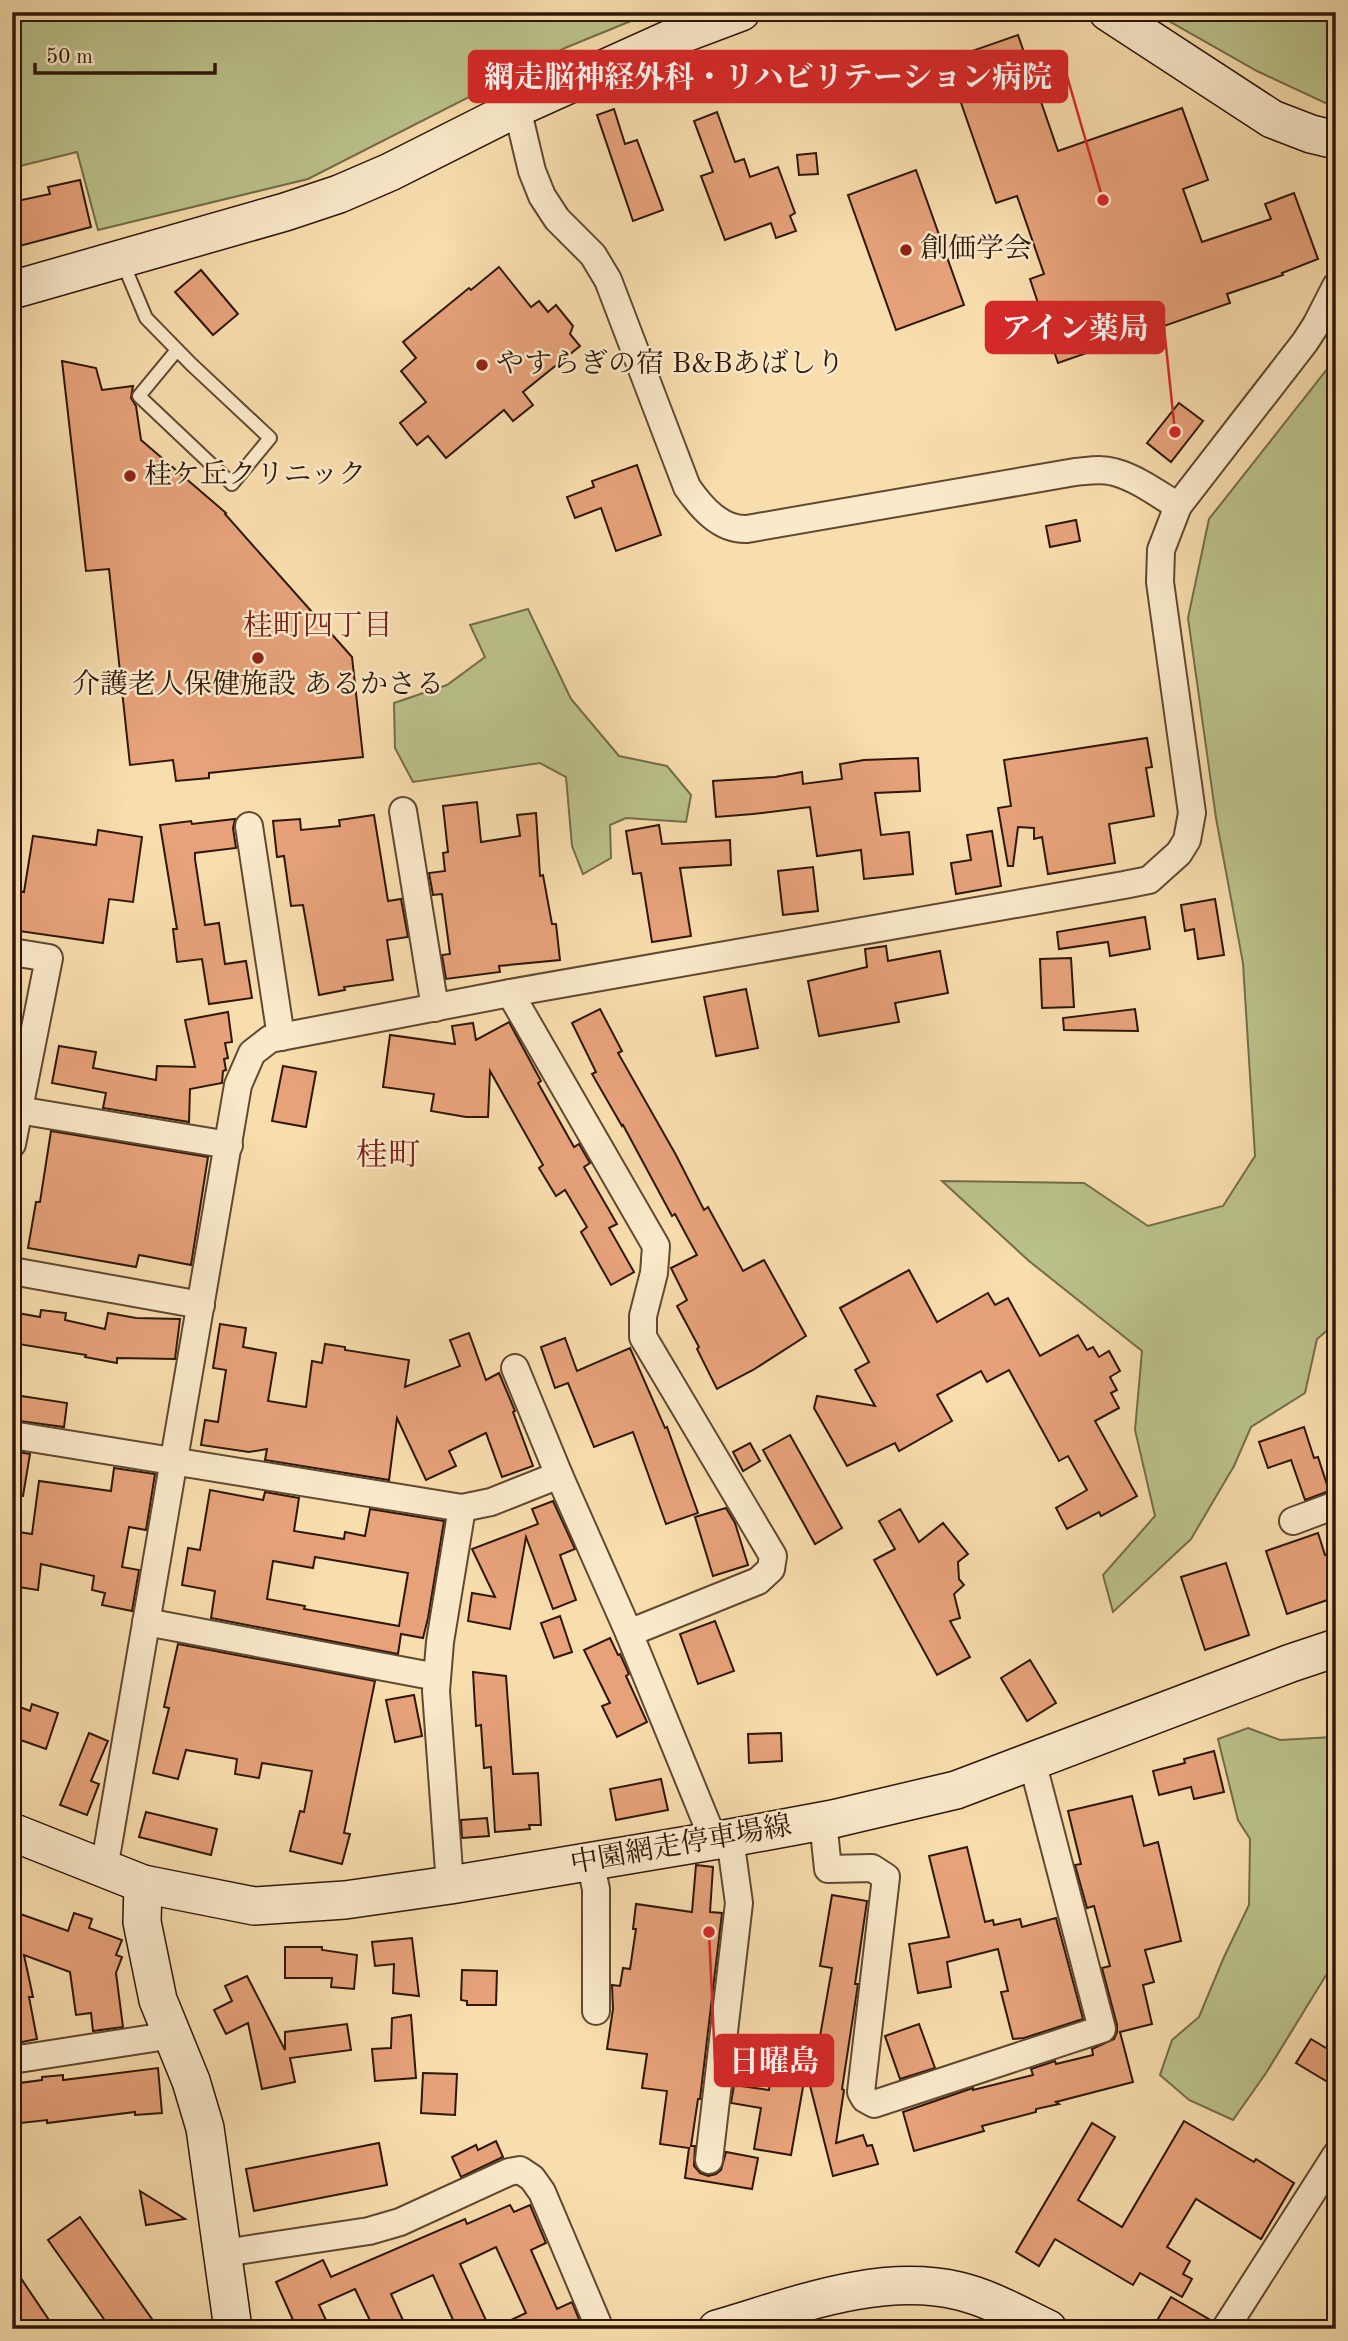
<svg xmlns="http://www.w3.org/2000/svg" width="1348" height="2341" font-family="'Old Standard TT','Noto Serif JP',serif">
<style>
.green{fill:#bbc28b;stroke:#746c4a;stroke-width:2}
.building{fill:#e7a27a;stroke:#2e1708;stroke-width:2;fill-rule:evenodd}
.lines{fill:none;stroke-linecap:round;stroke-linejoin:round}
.lane-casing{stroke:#604831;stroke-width:16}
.street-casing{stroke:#604831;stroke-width:30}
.secondary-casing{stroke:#2e1708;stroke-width:40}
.lane{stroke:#fae9ca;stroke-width:12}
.street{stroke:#fae9ca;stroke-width:26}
.secondary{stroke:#fae9ca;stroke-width:37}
.poi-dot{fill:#8f2418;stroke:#fae9ca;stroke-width:2.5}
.labels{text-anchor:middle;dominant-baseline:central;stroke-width:5;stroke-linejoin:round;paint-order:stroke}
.poi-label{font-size:28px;fill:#2e1708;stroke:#fae9ca;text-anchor:start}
.street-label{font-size:28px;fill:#2e1708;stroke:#fae9ca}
.neighbourhood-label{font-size:30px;fill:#7a1f14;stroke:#fae9ca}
.quarter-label{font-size:32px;fill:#7a1f14;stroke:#fae9ca}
.leader{fill:none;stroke:#d62828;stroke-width:2.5}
.callout-dot{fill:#d62828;stroke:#fae9ca;stroke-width:2.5}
.callout{fill:#d62828;stroke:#d62828;stroke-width:2.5}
.callout-label{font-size:30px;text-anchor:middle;font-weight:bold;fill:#fff}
</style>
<rect width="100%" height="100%" fill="#f8ddad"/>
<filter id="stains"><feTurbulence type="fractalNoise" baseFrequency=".00286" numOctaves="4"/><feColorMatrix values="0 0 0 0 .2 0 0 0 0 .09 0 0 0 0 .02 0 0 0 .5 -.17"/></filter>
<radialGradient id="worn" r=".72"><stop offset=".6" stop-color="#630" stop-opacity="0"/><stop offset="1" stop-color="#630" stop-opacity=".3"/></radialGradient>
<!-- green -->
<g class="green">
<polygon points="12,12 653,12 565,48 308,179 98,230 77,152 12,168"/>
<polygon points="1153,12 1336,12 1336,108 1257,71"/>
<polygon points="1328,368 1336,386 1336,1323 1317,1339 1305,1393 1251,1427 1234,1466 1191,1539 1113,1612 1103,1575 1155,1516 1135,1430 1142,1351 1029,1261 942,1181 1084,1183 1148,1226 1223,1206 1255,1156 1243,963 1216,818 1188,618 1209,519"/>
<polygon points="528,609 571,699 619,756 667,766 691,795 686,822 626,818 610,825 611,858 583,874 572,846 566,777 540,763 413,782 395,748 394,703 447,685 485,657 470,625"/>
<polygon points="1248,1728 1280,1740 1332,1737 1336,1751 1336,1959 1266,2073 1233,2120 1189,2100 1160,2075 1172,2040 1199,2017 1224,1957 1249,1905 1250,1839 1238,1820 1218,1739"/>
</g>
<!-- building -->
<g class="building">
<polygon points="1018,35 1058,151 1182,108 1208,180 1183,189 1202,242 1271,219 1265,204 1294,193 1318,259 1282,273 1283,275 1227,294 1230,303 1058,363 1030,279 1044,274 1017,196 996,203 946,60"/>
<polygon points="614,109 625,144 637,140 663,210 633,221 597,115"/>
<polygon points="717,112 735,162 744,159 750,177 778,167 795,213 790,216 796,231 776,238 771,223 725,240 701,176 713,172 694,121"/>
<polygon points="816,153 818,174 799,175 797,155"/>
<polygon points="916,170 964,305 896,330 848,195"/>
<polygon points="80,180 91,227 12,248 12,202 50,194 48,187"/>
<polygon points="499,267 531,307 539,301 548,312 556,305 573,326 570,334 580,346 523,392 533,405 513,421 504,410 446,458 428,436 417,445 400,423 426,402 401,371 416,358 403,342 469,288 471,290"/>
<polygon points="201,270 238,314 213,335 175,292"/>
<polygon points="62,361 96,368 102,390 133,386 131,398 136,406 141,440 226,513 225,514 352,657 363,757 209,773 209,778 176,781 173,760 130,765 109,569 86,571"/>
<polygon points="1179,403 1203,421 1171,462 1147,443"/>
<polygon points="637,465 661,535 616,551 601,508 575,518 567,497 594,487 592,481"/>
<polygon points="1076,520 1080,541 1050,547 1046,526"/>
<polygon points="1147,738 1152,767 1146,768 1154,816 1109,824 1115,863 1048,874 1042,837 1034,839 1034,828 1018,827 1013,866 1008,866 998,808 1011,806 1004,760"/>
<polygon points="918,758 920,791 875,793 881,835 909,832 913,874 864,879 861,850 817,856 810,807 753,814 716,817 713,781 775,777 802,772 803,784 842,779 840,764 864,760"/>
<polygon points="477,802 481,842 520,836 517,815 536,813 540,876 543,875 552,924 556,924 560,960 499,966 500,972 446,979 442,955 450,954 442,894 433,895 429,873 445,871 443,853 448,852 443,806"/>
<polygon points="374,815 388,901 401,899 408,937 387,940 393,980 344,987 345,990 319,995 303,905 291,906 284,856 277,857 273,821 300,819 301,830 340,826 339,820"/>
<polygon points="235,819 233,828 236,848 195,853 195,859 205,925 219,923 225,964 246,961 252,998 209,1004 202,959 177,962 173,929 177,929 160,825 191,821 192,824"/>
<polygon points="659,825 662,844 730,840 731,865 680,868 691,936 652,942 641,873 633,874 626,831"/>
<polygon points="98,830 142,837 133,902 109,899 103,943 12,930 12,890 24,892 33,836 96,845"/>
<polygon points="992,831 1001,886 956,894 951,863 971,860 967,835"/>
<polygon points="813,867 818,911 783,915 778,871"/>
<polygon points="1215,899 1224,955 1198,959 1194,929 1185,931 1181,905"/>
<polygon points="1145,917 1150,949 1110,956 1108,942 1059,949 1057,932"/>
<polygon points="886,946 888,961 940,951 948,993 895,1003 899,1022 819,1036 808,981 867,967 865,949"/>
<polygon points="1071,958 1074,1007 1042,1008 1040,959"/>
<polygon points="746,989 758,1048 716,1056 704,997"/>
<polygon points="600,1009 622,1051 618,1053 676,1155 704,1210 708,1207 743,1271 764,1260 806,1336 753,1370 717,1389 697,1349 699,1347 677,1306 687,1300 671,1268 697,1255 675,1214 672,1216 623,1125 622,1126 592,1074 596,1072 572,1023"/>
<polygon points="1135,1009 1138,1031 1064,1030 1063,1018"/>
<polygon points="228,1012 232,1042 225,1043 228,1058 224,1059 226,1070 223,1071 222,1083 190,1089 189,1122 103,1108 106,1093 52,1083 59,1046 96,1052 93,1068 156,1080 157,1066 195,1067 185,1020"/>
<polygon points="509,1022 541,1081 538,1083 574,1147 579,1144 590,1163 584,1167 617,1224 609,1228 634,1272 611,1285 581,1232 587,1227 565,1190 556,1196 539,1168 543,1165 490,1071 488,1117 466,1117 431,1111 434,1094 383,1087 390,1035 455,1044 452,1026 473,1023 476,1040"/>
<polygon points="283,1066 316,1072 306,1127 272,1121"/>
<polygon points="51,1131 208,1157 191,1265 139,1255 136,1267 28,1248 36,1202 40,1202"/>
<polygon points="909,1270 937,1322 988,1293 995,1305 1008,1298 1040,1356 1078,1335 1087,1350 1093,1347 1099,1357 1109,1351 1120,1371 1110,1377 1117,1390 1111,1393 1119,1408 1095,1421 1137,1496 1101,1516 1099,1512 1067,1529 1056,1508 1087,1490 1068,1456 1059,1461 1009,1370 987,1382 981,1371 937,1395 952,1421 899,1451 895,1443 847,1466 814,1408 817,1396 875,1406 855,1370 869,1362 840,1308"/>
<polygon points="41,1310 66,1313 65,1320 105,1329 108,1313 136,1318 180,1319 175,1359 117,1358 117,1363 85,1357 86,1355 12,1343 12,1312 40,1317"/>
<polygon points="220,1324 246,1328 243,1347 276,1353 268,1401 306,1407 312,1361 322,1363 325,1344 345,1347 345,1350 409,1360 405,1387 460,1366 450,1340 469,1333 486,1380 499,1373 515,1411 513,1412 533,1466 502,1477 486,1433 449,1451 456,1466 426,1480 397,1418 389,1480 265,1460 267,1449 249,1452 201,1445 205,1420 218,1422 226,1370 213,1368"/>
<polygon points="565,1338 577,1371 630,1348 665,1428 667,1427 698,1513 666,1524 633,1432 594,1447 568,1383 555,1388 541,1347"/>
<polygon points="15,1395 67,1403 64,1427 12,1420"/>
<polygon points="1304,1427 1314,1458 1318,1457 1329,1491 1305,1500 1291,1460 1268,1468 1259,1442"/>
<polygon points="790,1435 842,1528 815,1544 763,1450"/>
<polygon points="750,1443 760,1461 743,1471 733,1452"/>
<polygon points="12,1451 30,1454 23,1496 12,1495"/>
<polygon points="114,1468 155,1474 146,1530 129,1527 122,1567 139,1570 132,1611 102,1605 105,1593 92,1590 94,1576 41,1564 38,1590 12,1586 12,1531 32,1534 39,1481 111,1491"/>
<path d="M210 1490 263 1500 265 1492 299 1498 294 1531 344 1539 345 1532 365 1536 370 1509 444 1521 428 1618 423 1638 401 1634 398 1654 211 1618 215 1591 182 1585 188 1548 200 1550ZM315 1557 408 1573 399 1626 304 1609 305 1606 267 1599 273 1561 313 1568Z"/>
<polygon points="553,1501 575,1549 560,1555 576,1600 553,1609 526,1537 510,1629 468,1621 472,1593 495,1597 472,1549 538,1524 532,1509"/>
<polygon points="726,1508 735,1523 748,1565 713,1576 695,1517"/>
<polygon points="900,1509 919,1542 943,1523 968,1554 958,1562 959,1579 964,1585 954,1594 960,1618 950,1621 970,1657 937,1675 874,1560 895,1549 879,1521"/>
<polygon points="1318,1533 1325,1555 1336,1551 1336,1597 1287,1614 1266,1551"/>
<polygon points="1226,1563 1249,1635 1205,1650 1181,1577"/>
<polygon points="560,1616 572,1652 554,1658 541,1623"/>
<polygon points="715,1621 734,1671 698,1684 680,1634"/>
<polygon points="610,1638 618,1655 620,1654 629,1674 626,1676 647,1722 617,1737 602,1706 610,1703 584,1650"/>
<polygon points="178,1644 375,1681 344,1833 350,1834 342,1864 290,1851 300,1811 304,1812 312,1771 262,1763 259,1778 235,1774 237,1759 186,1750 178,1779 153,1773 169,1708 164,1707"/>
<polygon points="1030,1660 1056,1703 1027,1721 1001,1678"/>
<polygon points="473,1672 506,1676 513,1774 538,1773 541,1825 529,1825 530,1829 495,1832 491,1767 484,1768 481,1725 476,1726"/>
<polygon points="414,1695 422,1736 395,1742 386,1700"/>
<polygon points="12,1704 30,1711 32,1704 58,1713 46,1749 12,1737"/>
<polygon points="89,1733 108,1741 91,1781 99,1784 87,1815 60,1805"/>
<polygon points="781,1733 782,1761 749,1763 748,1734"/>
<polygon points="1214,1751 1224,1792 1194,1799 1191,1787 1159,1795 1153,1771 1185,1763 1184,1759"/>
<polygon points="661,1779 668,1810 616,1820 610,1789"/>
<polygon points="1132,1796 1144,1846 1158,1842 1181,1941 1145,1950 1154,1982 1143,1985 1152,2024 1120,2032 1133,2082 1056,2102 1059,2104 1036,2109 1036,2112 982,2126 984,2131 914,2151 903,2112 973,2088 973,2090 1033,2075 1031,2069 1055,2061 1056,2064 1093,2055 1092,2049 1114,2039 1117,2032 1117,2025 1102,1968 1110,1966 1094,1906 1087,1908 1075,1865 1081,1864 1068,1811"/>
<polygon points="146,1812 217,1829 211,1855 139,1837"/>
<polygon points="487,1818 489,1836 462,1838 461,1820"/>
<polygon points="967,1847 985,1922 993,1920 994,1925 1020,1919 1022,1927 1056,1918 1083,2019 1024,2038 1013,2039 1001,1992 1008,1991 998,1949 947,1962 951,1987 918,1993 909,1944 949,1937 929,1856"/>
<polygon points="696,1865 713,1867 710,1912 722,1913 700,2099 698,2099 691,2146 695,2146 694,2166 700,2173 708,2176 716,2174 721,2170 726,2152 758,2158 752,2189 685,2178 689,2148 660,2144 667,2091 642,2088 647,2054 607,2049 613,2009 612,1985 620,1986 623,1968 630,1969 636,1929 633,1929 636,1904 692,1912"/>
<polygon points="832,1895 867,1901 855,1984 858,1984 842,2089 844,2090 836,2143 863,2135 867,2146 872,2145 878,2164 833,2176 806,2070 791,2155 754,2149 761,2108 731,2103 734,2085 769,2090 778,2035 819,2042 832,1968 820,1966"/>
<polygon points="12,1911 68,1931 74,1913 92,1919 89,1928 122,1940 116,1955 122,1957 116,1973 123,2027 93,2031 91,2013 76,2015 70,1972 24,1955 33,1997 29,1997 37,2039 12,2044"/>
<polygon points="412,1938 419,1996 393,1993 394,1964 375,1966 372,1942"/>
<polygon points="285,1947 322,1947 322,1950 357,1955 354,1989 331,1987 332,1978 285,1978"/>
<polygon points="462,1970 497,1971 496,2005 467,2005 467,2001 461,2000"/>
<polygon points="247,1976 285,2050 285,2032 347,2024 351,2050 290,2058 295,2082 262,2089 248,2023 226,2034 214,2010 232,2001 225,1986"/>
<polygon points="411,2015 416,2078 375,2081 372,2049 391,2048 392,2018"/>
<polygon points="919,2024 935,2068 900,2079 885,2036"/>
<polygon points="1311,2039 1336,2054 1336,2087 1296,2063"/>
<polygon points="158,2068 162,2113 135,2115 135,2112 47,2123 47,2120 12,2124 12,2084 42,2080 42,2077 63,2075 63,2080"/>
<polygon points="423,2073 457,2074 455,2115 421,2113"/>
<polygon points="1184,2121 1254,2162 1256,2159 1294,2183 1261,2239 1196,2199 1167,2247 1190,2261 1183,2274 1192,2279 1182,2297 1140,2273 1133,2285 1055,2239 1039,2266 1016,2252 1092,2123 1115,2137 1078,2200 1122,2227"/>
<polygon points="496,2141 503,2157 461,2177 452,2157 476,2145 478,2150"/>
<polygon points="379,2143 387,2185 254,2211 246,2169"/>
<polygon points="140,2191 185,2219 146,2225"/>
<polygon points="510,2205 514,2212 530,2205 546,2243 531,2250 557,2309 572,2302 583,2329 492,2329 526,2313 496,2247 460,2264 490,2329 457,2329 433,2275 391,2294 407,2329 374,2329 355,2289 319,2305 330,2329 297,2329 276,2282 323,2260 331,2277 465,2219 467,2224"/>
<polygon points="80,2217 159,2329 111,2329 48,2240"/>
<polygon points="12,2265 55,2329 21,2329 12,2316"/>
<polygon points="1171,2297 1212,2321 1209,2329 1152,2329"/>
</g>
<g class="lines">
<!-- lane casing -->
<g class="lane-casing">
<polyline id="lane" points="123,263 146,318 191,364 270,438 232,484 139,396 177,350"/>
</g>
<!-- street casing -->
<g class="street-casing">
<g id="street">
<path d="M517 108 532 171 542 196 557 219 593 255 608 280 687 487C701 507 720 530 747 529L1075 472C1088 471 1101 468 1114 472 1137 478 1158 494 1178 506"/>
<polyline points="403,811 435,1008"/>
<polyline points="249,826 281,1037"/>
<polyline points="12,952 49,958 12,1144"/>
<polyline points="510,993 656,1246 654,1273 643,1316 643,1337 773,1556 771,1569 758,1581 629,1633"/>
<polyline points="12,1109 229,1145"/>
<polyline points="12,1271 201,1305"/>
<polyline points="515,1368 559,1475"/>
<polyline points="12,1435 462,1508 491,1502 559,1475 629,1633 714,1841"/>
<polyline points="1293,1521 1336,1505"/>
<polyline points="146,1622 437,1677"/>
<polyline points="823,1821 828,1869 872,1868 886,1877 861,2092 865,2099 874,2104 1102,2029 1032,1761"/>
<polyline points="590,1862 596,1889 596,2011"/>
<polyline points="104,1869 238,1085 252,1053 270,1039 510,993 1124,885 1149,880 1179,853 1187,840 1192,813 1160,582 1161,550 1178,506 1305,342 1316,325 1336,286"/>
<polyline points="450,1885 436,1691 440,1642 462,1508"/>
<polyline points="12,2060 173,2035"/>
<polyline points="709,2160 739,1903 730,1838"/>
<polyline points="224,2253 369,2231 400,2222 509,2172 520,2170 532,2178 542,2192 600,2329"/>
<polyline points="1225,2329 1336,2155"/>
</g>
</g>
<!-- secondary casing -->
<g class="secondary-casing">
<g id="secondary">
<polyline points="1108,12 1272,119 1311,134 1336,140"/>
<polyline points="12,290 285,212 339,194 390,172 517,108 672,38 741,12"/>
<polyline points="12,1832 143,1884 254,1906 345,1900 450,1885 730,1838 833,1819 956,1790 1291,1663 1336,1648"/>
<polyline points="143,1884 142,1922 158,2000 191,2081 205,2128 233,2329"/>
<path d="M717 2329C793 2307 878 2272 959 2291 989 2298 1019 2315 1048 2329"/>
</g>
</g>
<!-- lane -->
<use href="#lane" class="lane"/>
<!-- street -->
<use href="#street" class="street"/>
<!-- secondary -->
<use href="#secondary" class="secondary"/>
</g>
<!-- markers -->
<g class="poi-dot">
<circle cx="906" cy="250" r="7"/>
<circle cx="482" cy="365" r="7"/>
<circle cx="130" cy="476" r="7"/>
<circle cx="258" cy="658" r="7"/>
</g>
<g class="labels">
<!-- poi labels -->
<g class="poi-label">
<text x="920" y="250">創価学会</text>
<text x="496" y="365">やすらぎの宿 B&amp;Bあばしり</text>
<text x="144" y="476">桂ケ丘クリニック</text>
<text x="258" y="686" text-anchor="middle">介護老人保健施設 あるかさる</text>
</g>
<!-- street labels -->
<g class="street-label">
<text transform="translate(681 1846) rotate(-10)">中園網走停車場線</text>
</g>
<!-- neighbourhood labels -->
<g class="neighbourhood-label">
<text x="318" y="627">桂町四丁目</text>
</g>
<!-- quarter labels -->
<g class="quarter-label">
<text x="388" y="1157">桂町</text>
</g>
</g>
<!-- callouts -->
<path class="leader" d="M1103 200L1067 76M1175 432L1164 327M709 1932L715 2061"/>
<g class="callout-dot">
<circle cx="1103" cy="200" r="7"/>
<circle cx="1175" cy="432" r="7"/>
<circle cx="709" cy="1932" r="7"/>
</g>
<g class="callout">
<rect x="469" y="51" width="598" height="51" rx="7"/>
<rect x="986" y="302" width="178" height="51" rx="7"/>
<rect x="715" y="2035" width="118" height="51" rx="7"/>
</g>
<g class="callout-label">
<text x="768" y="87">網走脳神経外科・リハビリテーション病院</text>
<text x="1075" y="338">アイン薬局</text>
<text x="774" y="2071">日曜島</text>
</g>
<!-- margin -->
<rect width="1348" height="2341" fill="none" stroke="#f8ddad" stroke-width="42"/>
<rect x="14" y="14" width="1320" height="2313" fill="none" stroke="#2e1708" stroke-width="3.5"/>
<rect x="21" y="21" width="1306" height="2299" fill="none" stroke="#2e1708" stroke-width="2"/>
<!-- scale -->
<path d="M35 63v10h180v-10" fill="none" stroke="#2e1708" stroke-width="3.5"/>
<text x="46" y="63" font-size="21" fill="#2e1708" stroke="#fae9ca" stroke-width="5" paint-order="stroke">50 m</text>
<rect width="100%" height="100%" filter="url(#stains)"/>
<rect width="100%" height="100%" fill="url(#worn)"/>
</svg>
